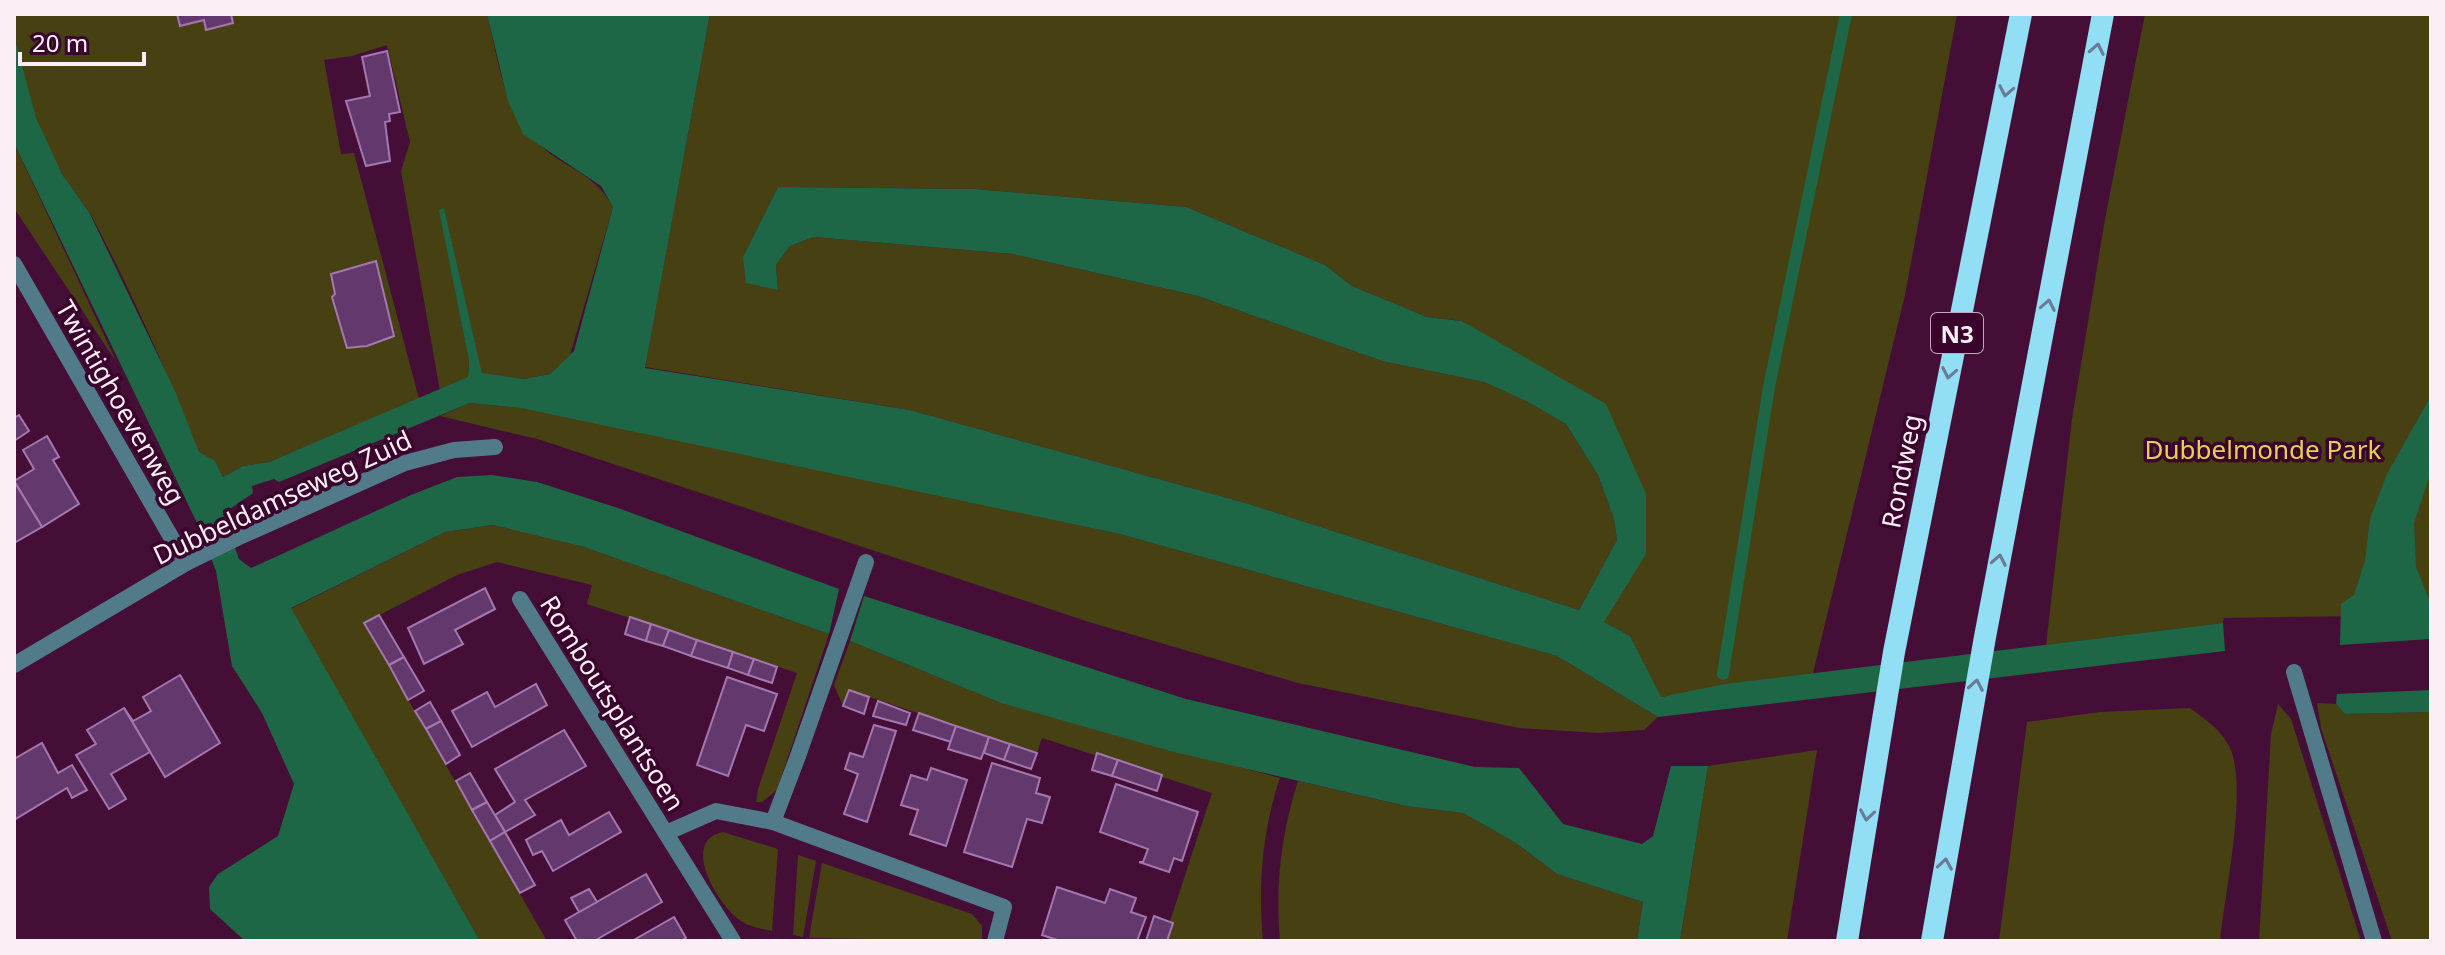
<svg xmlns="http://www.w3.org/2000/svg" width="2445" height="955" font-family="'Noto Sans',sans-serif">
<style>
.green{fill:#474013}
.water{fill:#1e6746}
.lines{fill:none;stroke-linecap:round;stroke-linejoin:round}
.stream{stroke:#1e6746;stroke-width:12}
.building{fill:#63396d;stroke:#a477af;stroke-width:2}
.service{stroke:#527b89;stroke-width:16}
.pedestrian{stroke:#527b89;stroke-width:16}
.minor{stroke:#527b89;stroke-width:16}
.trunk{stroke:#92def4;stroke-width:22}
.oneway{stroke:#6a7b9a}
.labels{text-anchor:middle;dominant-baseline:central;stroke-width:7;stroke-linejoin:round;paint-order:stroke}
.shield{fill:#39032c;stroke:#c2a8ba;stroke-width:2}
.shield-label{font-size:24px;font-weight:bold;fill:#fceef7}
.street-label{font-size:26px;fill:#fceef7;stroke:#39032c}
.park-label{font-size:26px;fill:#e4d057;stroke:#39032c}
</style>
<rect width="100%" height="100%" fill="#440e37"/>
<!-- green -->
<g class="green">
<path d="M14 14H487C498 58 503 111 539 144 566 170 593 171 613 207L570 355 550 374 524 379 482 374 444 209H440L469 361 468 377 440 391 401 171 410 142 387 45 352 56 324 60 341 154 354 153 419 399 269 462 243 466 223 477 215 461 199 453C167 372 132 292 91 215 83 201 71 189 63 175 36 130 14 67 14 14Z"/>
<polygon points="710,14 1957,14 1905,295 1813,673 1660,697 1630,636 1604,622 1646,494 1463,321 1427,317 1352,286 1325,265 1186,207 975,189 778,187 743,257 778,289 776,265 790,246 814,237 1013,254 1198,296 1382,361 1484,382 1526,401 1566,424 1598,475 1614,519 1617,540 1579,610 1249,504 910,410 645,367"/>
<polygon points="2145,14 2431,14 2431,615 2224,618 2223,623 2046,645 2072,419 2105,219"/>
<polygon points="14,143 117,363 14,208"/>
<polygon points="470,403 521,408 646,432 1120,534 1557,656 1658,717 1644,730 1598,733 1519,728 1298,683 1089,622 541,440 440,416"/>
<polygon points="493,525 584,547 829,634 777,790 762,802 756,802 758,789 797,673 587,604 592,585 497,562 457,575 364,623 547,941 480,941 290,609 445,532"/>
<path d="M850 641 1001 703 1280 778C1262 831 1258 886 1263 941H1167L1173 923 1170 921 1212 793 1042 738 1037 753 849 690 843 706 834 685Z"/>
<polygon points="2317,703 2336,704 2345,714 2431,712 2431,941 2392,941 2321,728"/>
<polygon points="2278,704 2291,719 2361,941 2259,941 2271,734"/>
<path d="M2190 708C2207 721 2225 732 2232 753 2246 797 2225 893 2220 941H1999L2027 722 2100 712Z"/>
<polygon points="1817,750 1787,941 1680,941 1708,766"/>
<path d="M1298 781 1406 806 1463 813 1516 843 1557 874 1643 902 1637 941H1280C1275 886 1281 834 1298 781Z"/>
<path d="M723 832 778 849 772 931C759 928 748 927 737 918 717 902 680 841 723 832Z"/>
<polygon points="798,855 816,861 803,937 793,935"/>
<polygon points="822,863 972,914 982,926 982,941 809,938"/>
</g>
<!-- water -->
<g class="water">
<polygon points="487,14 710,14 645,368 910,410 1249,504 1579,610 1617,540 1614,519 1598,475 1566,424 1526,401 1484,382 1382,361 1198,296 1013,254 814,237 790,246 776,265 778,290 746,283 743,257 778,187 974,189 1186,207 1325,265 1352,286 1427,317 1462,321 1606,404 1646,494 1646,554 1604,622 1630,636 1661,697 1725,684 2223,623 2225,651 1658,717 1557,656 1120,534 521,408 470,403 279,482 274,479 252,486 253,493 223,514 239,559 251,568 411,495 457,477 492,475 537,482 618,508 839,589 829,634 584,547 493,525 445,532 291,608 480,941 245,941 210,909 209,887 218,874 278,836 294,784 262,713 232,666 216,571 198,525 14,143 14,36 36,118 62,174 89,212 175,391 199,452 215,461 223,477 243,466 269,462 468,377 469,361 439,210 444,208 482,373 524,379 550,374 574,351 613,207 601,186 523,134 508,101"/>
<polygon points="2431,396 2431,472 2414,523 2416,567 2431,604 2431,639 2340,645 2341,604 2354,595 2365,561 2370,519 2387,474"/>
<polygon points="864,596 1186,699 1475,767 1519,768 1563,824 1642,844 1653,836 1671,766 1708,766 1680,941 1637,941 1643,902 1557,874 1516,843 1463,813 1406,806 1174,752 1001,703 850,641"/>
<polygon points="2431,690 2431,712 2345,714 2336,704 2337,694"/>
</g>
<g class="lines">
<!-- stream -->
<polyline class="stream" points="1723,674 1769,387 1846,14"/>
</g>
<!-- building -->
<g class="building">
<polygon points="177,14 231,14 233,23 206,30 204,20 180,26"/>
<polygon points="387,51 400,112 389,114 390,121 385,122 390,161 366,166 346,101 370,96 362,57"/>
<polygon points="376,261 394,336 367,346 347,348 332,297 335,294 331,274"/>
<polygon points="19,415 29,431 14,441 14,418"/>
<polygon points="47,436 59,457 53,460 79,504 42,527 14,481 34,469 23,450"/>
<polygon points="14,481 42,527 14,543"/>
<polygon points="485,588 495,609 455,630 463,644 424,664 408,628"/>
<polygon points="379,615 404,657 389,665 364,623"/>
<polygon points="630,617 651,624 646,641 625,634"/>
<polygon points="651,624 669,630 663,646 646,641"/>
<polygon points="669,630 697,640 691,656 663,646"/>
<polygon points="697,640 733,652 728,668 691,656"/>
<polygon points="733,652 754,659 748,675 728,668"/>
<polygon points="404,657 424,691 408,700 389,665"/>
<polygon points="754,659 777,667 772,683 748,675"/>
<polygon points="180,675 220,743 165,777 124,708 133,721 151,711 143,697"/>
<polygon points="727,677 777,694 764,731 746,725 728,776 697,765"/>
<polygon points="536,684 547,705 472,747 452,711 487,692 495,707"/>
<polygon points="849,690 869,697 864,714 843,706"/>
<polygon points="878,701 910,713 906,725 873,716"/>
<polygon points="430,702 441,721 426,729 415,711"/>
<polygon points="124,708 150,752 111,774 126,799 109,809 76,755 96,744 87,730"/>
<polygon points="919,713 956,726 951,742 913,730"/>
<polygon points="441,721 460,755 446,764 426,729"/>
<polygon points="874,725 896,731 867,822 844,814 858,774 845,769 850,753 863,757"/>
<polygon points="956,726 989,737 981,759 948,749"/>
<polygon points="564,730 586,766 525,800 535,815 505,832 495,815 515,802 495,769"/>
<polygon points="989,737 1010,744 1004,760 984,753"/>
<polygon points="42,743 58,773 72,765 87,790 72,798 67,788 14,820 14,759"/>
<polygon points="1010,744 1037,753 1031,769 1004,760"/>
<polygon points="1097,753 1118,760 1112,776 1092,770"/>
<polygon points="1118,760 1162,775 1157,791 1112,776"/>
<polygon points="992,763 1040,778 1036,793 1050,797 1042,823 1027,819 1012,867 964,852"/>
<polygon points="931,768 967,780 946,846 910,834 918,810 901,805 911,775 927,780"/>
<polygon points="470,773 487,802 472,810 456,781"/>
<polygon points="1116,784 1198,812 1182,861 1174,858 1169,872 1139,862 1143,862 1148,849 1100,832"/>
<polygon points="487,802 505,832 490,841 472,810"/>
<polygon points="609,812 621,832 553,871 542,851 533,855 526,840 561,820 569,835"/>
<polygon points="505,832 535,885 520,893 490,841"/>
<polygon points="646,874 662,902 594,941 577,941 565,920"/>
<polygon points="1057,887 1105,903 1110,889 1136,898 1131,912 1146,917 1137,941 1060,941 1042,935"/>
<polygon points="589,889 597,902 579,912 571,898"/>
<polygon points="1154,916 1173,923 1167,941 1146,941"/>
<polygon points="674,917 686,938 681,941 632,941"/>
</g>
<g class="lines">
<!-- service -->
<polyline class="service" points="2294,672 2374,941"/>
<!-- pedestrian -->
<polyline class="pedestrian" points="798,756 866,562"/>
<!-- minor -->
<g class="minor">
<polyline points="14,264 186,563"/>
<polyline points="520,599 733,941"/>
<polyline points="14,665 186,563 237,538 405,463 454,450 495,447"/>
<polyline points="773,822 798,756"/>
<polyline points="666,833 716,811 773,822 1004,907 995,941"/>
</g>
<!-- trunk -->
<g class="trunk">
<polyline points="1847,941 1894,652 2021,14"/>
<polyline points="1932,941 1985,637 2103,14"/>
</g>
</g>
<!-- one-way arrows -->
<defs><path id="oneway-chevron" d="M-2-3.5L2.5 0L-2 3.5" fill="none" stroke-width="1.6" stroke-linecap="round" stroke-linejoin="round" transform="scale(2)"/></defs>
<g class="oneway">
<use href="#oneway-chevron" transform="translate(2097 49) rotate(-79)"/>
<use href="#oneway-chevron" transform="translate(2006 91) rotate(101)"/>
<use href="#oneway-chevron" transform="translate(2048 305) rotate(-79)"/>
<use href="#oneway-chevron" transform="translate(1949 373) rotate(101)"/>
<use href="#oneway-chevron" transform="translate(1999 560) rotate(-79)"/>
<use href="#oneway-chevron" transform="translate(1976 685) rotate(-80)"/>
<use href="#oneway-chevron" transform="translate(1867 815) rotate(99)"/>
<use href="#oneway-chevron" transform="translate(1945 864) rotate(-81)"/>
</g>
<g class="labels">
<!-- shield labels -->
<rect class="shield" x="1931" y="313" width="52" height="40" rx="6"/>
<g class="shield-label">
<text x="1957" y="333">N3</text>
</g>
<!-- street labels -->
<g class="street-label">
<text transform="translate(121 402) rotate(60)">Twintighoevenweg</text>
<text transform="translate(1901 471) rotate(-79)">Rondweg</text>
<text transform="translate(282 497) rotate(-25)">Dubbeldamseweg Zuid</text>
<text transform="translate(613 703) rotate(58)">Romboutsplantsoen</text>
</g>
<!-- park labels -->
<g class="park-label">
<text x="2263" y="449">Dubbelmonde Park</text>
</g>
</g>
<!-- border -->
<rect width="2445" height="955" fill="none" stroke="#fceef7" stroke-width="32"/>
<!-- scale -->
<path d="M20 52v12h124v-12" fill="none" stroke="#fceef7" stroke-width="4"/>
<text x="32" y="52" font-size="24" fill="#fceef7" stroke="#39032c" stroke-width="6" paint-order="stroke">20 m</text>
</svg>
